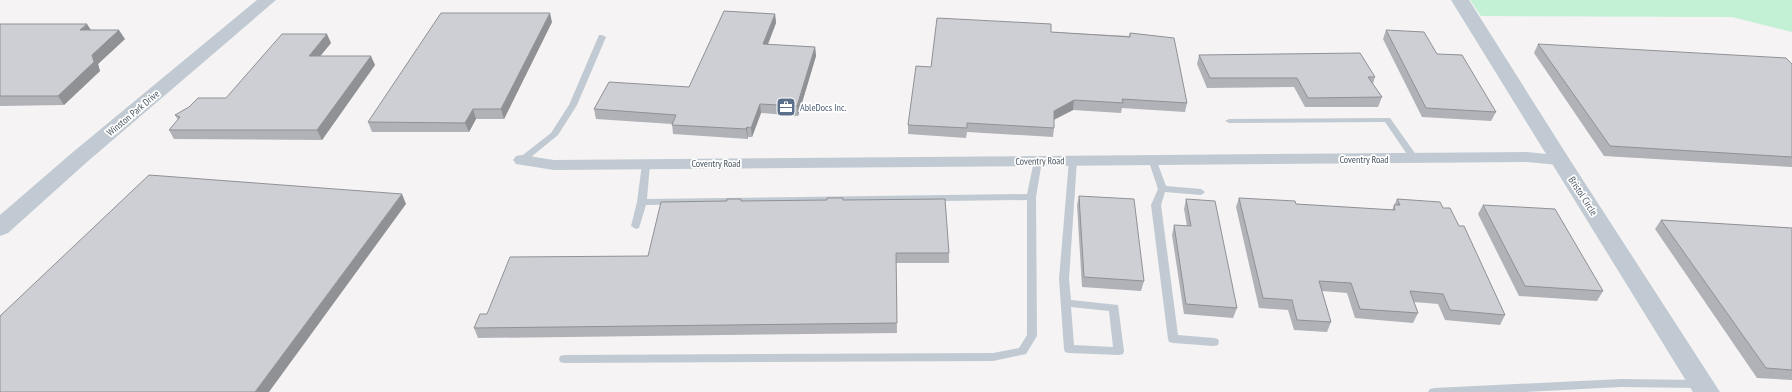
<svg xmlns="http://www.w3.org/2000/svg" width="1792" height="392" font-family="'PT Sans Narrow',sans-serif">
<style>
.green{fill:#c3f1d5}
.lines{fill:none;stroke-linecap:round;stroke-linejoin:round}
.service{fill:#c1cad2;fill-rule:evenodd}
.minor{fill:#c1cad2;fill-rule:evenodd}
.tertiary{fill:#c1cad2;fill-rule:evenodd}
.wall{fill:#b0b2b7}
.shaded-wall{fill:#909195}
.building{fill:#cdcfd5;stroke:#909195}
.labels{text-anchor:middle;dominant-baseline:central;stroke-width:3.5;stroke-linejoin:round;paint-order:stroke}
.service-label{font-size:10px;fill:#4e5e75;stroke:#fff;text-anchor:start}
.street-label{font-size:10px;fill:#4a5661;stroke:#fff}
</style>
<rect width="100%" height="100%" fill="#f5f3f3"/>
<!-- green -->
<polygon class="green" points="1470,0 1792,0 1792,32 1732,17 1481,16"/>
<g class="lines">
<!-- service -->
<g class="service">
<polygon points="599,35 602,35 606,37 577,105 558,135 525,162 519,162 518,160 519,158 551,133 569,105"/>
<polygon points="1387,118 1390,118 1417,156 1418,158 1417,160 1411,160 1385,122 1229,123 1225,121 1229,119"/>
<polygon points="1152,156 1156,159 1166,186 1201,189 1205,192 1201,195 1165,192 1161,205 1178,335 1214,338 1218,339 1219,342 1218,345 1214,346 1173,343 1169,342 1168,339 1151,205 1158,189 1148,159"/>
<path d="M1073 157 1077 160 1069 279 1071 300 1118 305 1124 351 1123 354 1119 355 1069 353 1065 352 1064 349 1059 279 1069 160ZM1071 307 1109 311 1113 347 1074 345Z"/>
<polygon points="1038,158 1042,161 1036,197 1037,336 1026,354 993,361 564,363 560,362 559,359 560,356 564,355 993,353 1019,348 1027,335 1027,200 646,205 639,228 636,229 631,226 637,202 642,164 646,161 650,164 647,199 1027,194 1034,161"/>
<polygon points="1621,379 1699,380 1703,381 1704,384 1703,387 1699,388 1621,387 1525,392 1428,392 1430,389 1434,388"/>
</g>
<!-- minor -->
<polygon class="minor" points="1527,152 1565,156 1568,160 1565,164 1559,165 1527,162 554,170 516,164 513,160 516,156 522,155 554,160"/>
<!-- tertiary -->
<g class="tertiary">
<polygon points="257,0 276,0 87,162 8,233 0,236 0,215 73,152"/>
<polygon points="1451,0 1469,0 1570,160 1720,392 1693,392"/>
</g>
</g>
<!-- wall -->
<g class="wall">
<polygon points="775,14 776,23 768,45 815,47 816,56 798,116 761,113 752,137 748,137 748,139 673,134 672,124 596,119 594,109 689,87"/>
<polygon points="552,22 504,119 476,119 469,132 372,132 368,122"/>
<polygon points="0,24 91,30 125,39 98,64 100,71 64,105 0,106"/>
<polygon points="1386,30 1437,54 1496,112 1491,121 1422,117 1383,39"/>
<polygon points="1051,32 1129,36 1130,33 1187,103 1185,112 1122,108 1121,113 1073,110 1054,120 1054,128 1053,137 967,132 966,138 908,134 908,125 931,67"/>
<polygon points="331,43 320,56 375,65 322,140 174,139 169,130 178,120 175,115 226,98"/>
<polygon points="1538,44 1792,64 1792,167 1604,156 1534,53"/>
<polygon points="1199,55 1375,77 1373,84 1382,97 1378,107 1305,107 1294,87 1207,88 1197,64"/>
<polygon points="1079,196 1144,281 1141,291 1082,287 1077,205"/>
<polygon points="1239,198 1296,204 1392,210 1397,199 1443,208 1459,226 1505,315 1500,325 1445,320 1438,304 1414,302 1418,313 1413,323 1355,318 1347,293 1322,291 1331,322 1327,332 1294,330 1288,310 1259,308 1236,207"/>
<polygon points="1186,199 1237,308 1233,318 1184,314 1172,235 1174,225 1187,226 1184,209"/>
<polygon points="843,200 949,253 949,263 896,263 897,333 478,338 474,328 487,314 648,256 727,201"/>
<polygon points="1483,205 1603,291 1597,301 1519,296 1478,214"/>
<polygon points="1661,220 1792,228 1792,380 1757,378 1655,229"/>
</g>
<!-- shaded-wall -->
<g class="shaded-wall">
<polygon points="550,13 552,22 504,119 501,109"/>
<polygon points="775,14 776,23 764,53 763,44"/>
<polygon points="87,24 93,33 80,30"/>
<polygon points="119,30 125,39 98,64 100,71 64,105 58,96 92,55"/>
<polygon points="327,34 331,43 313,65 309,56"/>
<polygon points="815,47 816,56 798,116 797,106"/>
<polygon points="371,56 375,65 322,140 317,130"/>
<polygon points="1074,100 1073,110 1053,120 1054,111"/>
<polygon points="760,104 761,113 752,137 751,128"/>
<polygon points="473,109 476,119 469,132 465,123"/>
<polygon points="747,127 748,137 748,139 746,129"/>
<polygon points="402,194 406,204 269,392 255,392"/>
</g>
<!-- building -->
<g class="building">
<polygon points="724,11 775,14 763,44 815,47 797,106 760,104 751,128 747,127 746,129 672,125 676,115 594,109 609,82 689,87"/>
<polygon points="441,13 550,13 501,109 473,109 465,123 368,122"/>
<polygon points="937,18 1051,24 1051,32 1130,37 1130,33 1174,38 1187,103 1122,99 1123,103 1074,100 1054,111 1054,128 967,123 967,128 908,125 916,66 931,67"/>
<polygon points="0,24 87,24 80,30 119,30 92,55 94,62 58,96 0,96"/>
<polygon points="1386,30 1424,32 1437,54 1462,55 1496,112 1426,108"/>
<polygon points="282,34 327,34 309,56 371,56 317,130 169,130 180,117 175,115 189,107 198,98 226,98"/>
<polygon points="1538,44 1786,58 1792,64 1792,157 1610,146"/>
<polygon points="1360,53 1375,77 1368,77 1382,97 1308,98 1297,78 1210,78 1199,55"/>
<polygon points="149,175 402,194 255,392 0,392 0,316"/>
<polygon points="1079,196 1134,199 1144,281 1084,277"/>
<polygon points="827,198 843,198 843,200 945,199 949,253 896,253 897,323 474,328 480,314 487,314 510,257 648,256 661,202 727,201 727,199 741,199 741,201 827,200"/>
<polygon points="1239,198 1295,201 1296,204 1395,210 1394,205 1400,205 1397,199 1440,202 1443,208 1450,208 1459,226 1464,226 1505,315 1450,310 1443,294 1410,291 1418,313 1360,309 1351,283 1319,281 1331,322 1297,320 1292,300 1263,298"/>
<polygon points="1186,199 1215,201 1237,308 1186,304 1174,225 1191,226"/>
<polygon points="1483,205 1555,209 1603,291 1525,286"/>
<polygon points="1661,220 1792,228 1792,370 1766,368"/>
</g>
<!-- icons -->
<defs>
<g id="office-square" transform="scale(1)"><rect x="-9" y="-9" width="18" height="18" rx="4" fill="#5c6f8a" stroke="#fff"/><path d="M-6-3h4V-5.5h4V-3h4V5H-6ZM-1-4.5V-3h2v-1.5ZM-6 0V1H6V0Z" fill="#fff"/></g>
</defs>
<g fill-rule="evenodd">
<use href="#office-square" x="786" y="107"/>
</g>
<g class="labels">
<!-- service labels -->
<g class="service-label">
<text x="800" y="107">AbleDocs Inc.</text>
</g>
<!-- street labels -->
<g class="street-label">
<text transform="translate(133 113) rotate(-40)">Winston Park Drive</text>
<text x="1364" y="159">Coventry Road</text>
<text transform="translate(1040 161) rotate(-1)">Coventry Road</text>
<text x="716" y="163">Coventry Road</text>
<text transform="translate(1583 196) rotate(57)">Bristol Circle</text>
</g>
</g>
</svg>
